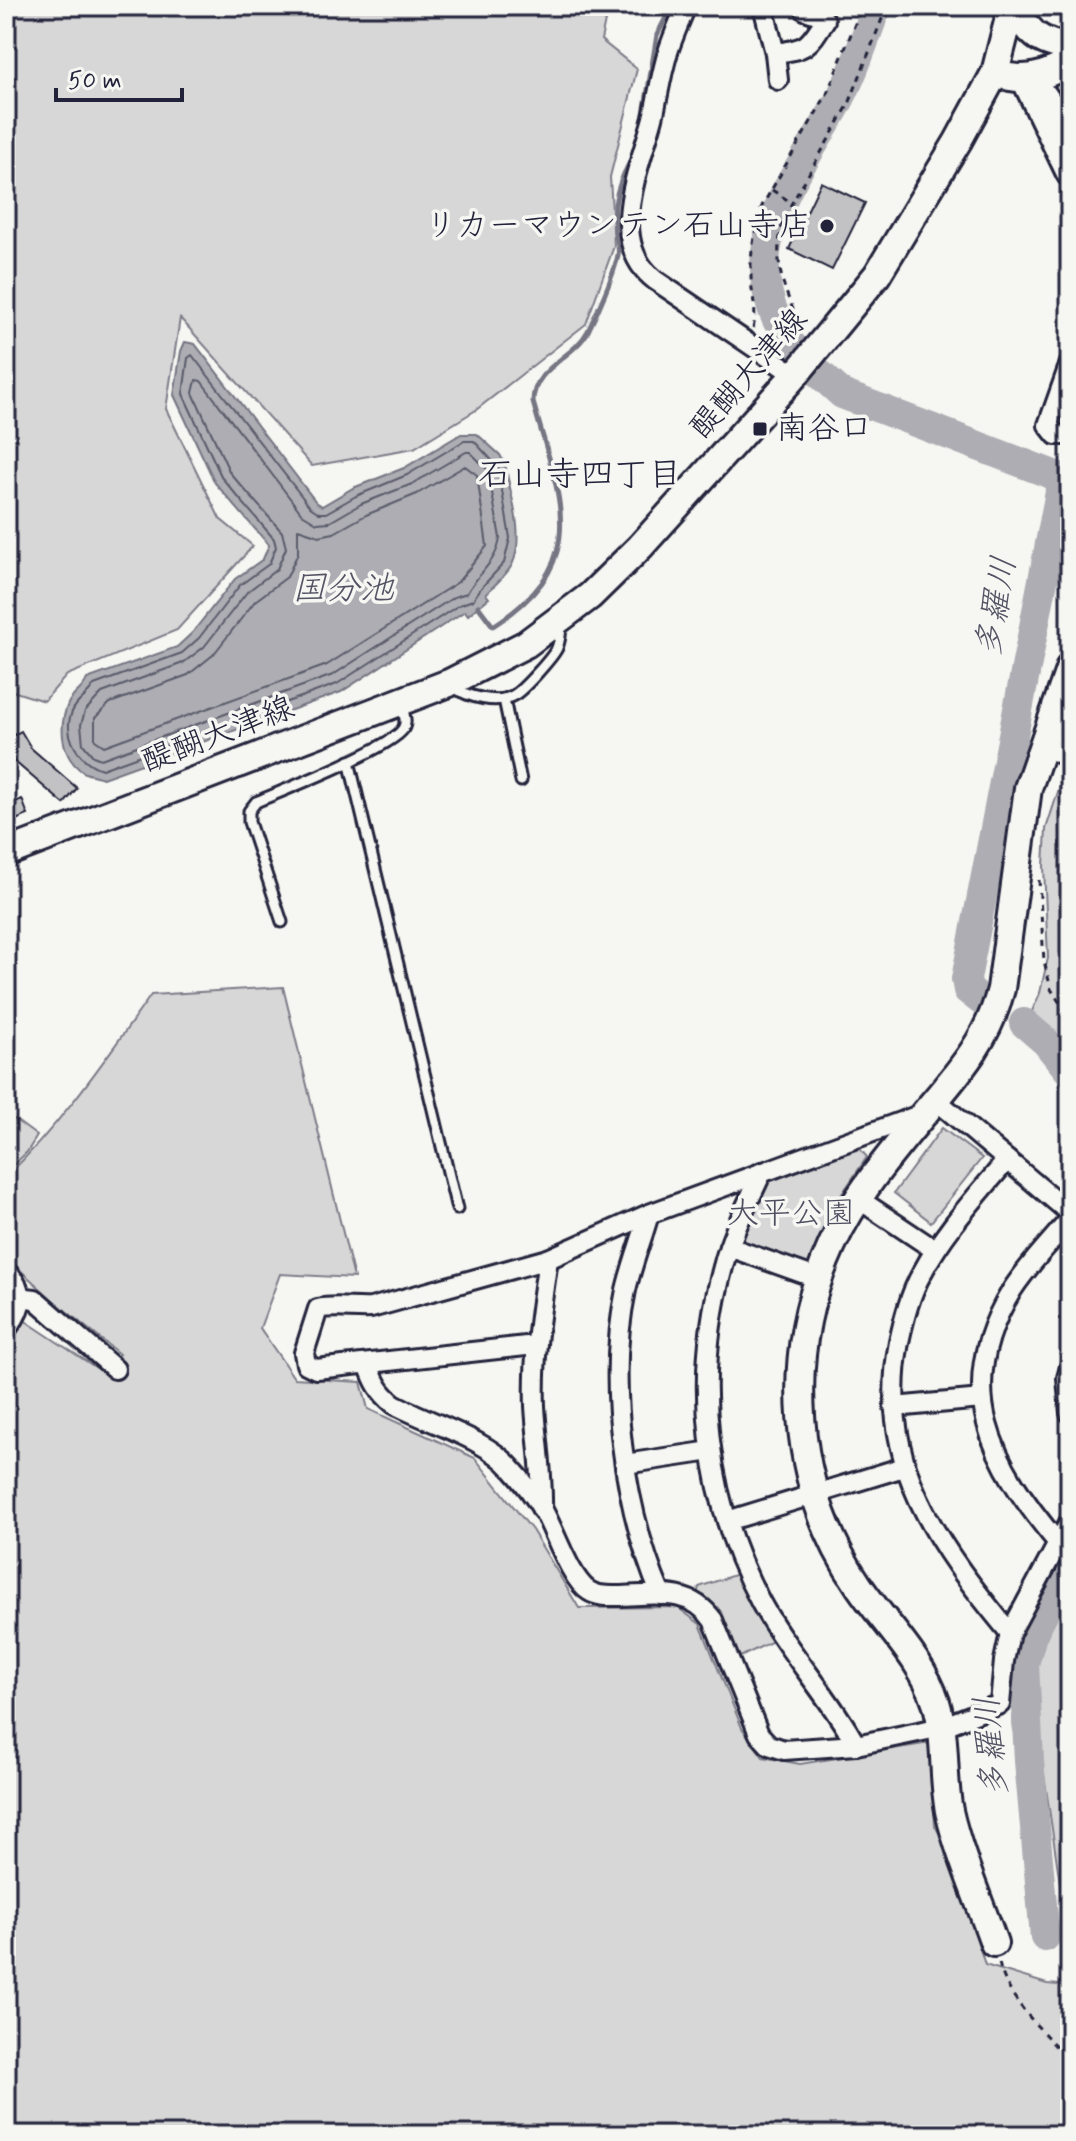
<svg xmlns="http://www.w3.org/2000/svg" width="1076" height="2141" font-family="Mynerve,'Klee One',sans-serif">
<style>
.green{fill:#d7d7d7;stroke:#7c7c89;stroke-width:2}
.water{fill:#adadb3;stroke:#757583;stroke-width:2}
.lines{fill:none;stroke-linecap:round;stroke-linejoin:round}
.shore{stroke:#5a5a6b;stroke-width:2}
.stream{stroke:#757583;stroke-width:5}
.river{stroke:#adadb3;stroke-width:30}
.building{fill:#c2c2c4;stroke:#22223b;stroke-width:2}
.lane-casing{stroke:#22223b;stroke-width:15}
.street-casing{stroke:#22223b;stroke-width:24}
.secondary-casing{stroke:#22223b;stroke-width:32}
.path{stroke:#22223b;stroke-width:3;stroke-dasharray:6 6;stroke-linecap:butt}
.lane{stroke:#f6f6f2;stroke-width:9}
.street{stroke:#f6f6f2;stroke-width:18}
.secondary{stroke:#f6f6f2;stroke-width:26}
.poi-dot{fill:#22223b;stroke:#f6f6f2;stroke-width:3}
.labels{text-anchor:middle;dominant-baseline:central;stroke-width:7;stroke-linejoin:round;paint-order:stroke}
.poi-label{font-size:32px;fill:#22223b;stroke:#f6f6f2;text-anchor:end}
.street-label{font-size:32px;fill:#22223b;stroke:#f6f6f2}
.park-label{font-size:32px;fill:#4f4f62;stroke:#f6f6f2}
.neighbourhood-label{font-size:34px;fill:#22223b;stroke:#f6f6f2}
.water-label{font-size:34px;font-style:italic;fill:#535365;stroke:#f6f6f2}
</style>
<rect width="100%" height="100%" fill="#f6f6f2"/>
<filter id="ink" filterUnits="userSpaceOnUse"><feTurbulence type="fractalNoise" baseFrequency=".0125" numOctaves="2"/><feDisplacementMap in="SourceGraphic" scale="16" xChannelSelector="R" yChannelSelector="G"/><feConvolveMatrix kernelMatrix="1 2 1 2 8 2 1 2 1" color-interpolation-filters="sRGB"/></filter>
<g filter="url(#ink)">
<!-- green -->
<g class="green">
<polygon points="6,6 608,6 601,40 637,69 610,177 614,246 586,324 476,410 414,448 312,466 180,318 166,409 220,519 253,546 177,630 67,675 44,701 6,689"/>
<polygon points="1066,767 1070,769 1070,1063 1029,1018 1040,993 1048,958 1044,866 1046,829"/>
<path d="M283 987 354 1278 280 1274 260 1328 294 1378 361 1382 368 1409 475 1458 532 1530 579 1608 677 1607 700 1624 742 1728 763 1757 800 1764 930 1743 935 1826 950 1852 985 1965 1047 1984 1070 1986V2135H6V1338L24 1320 101 1371 119 1354 54 1301 6 1257V1177C62 1123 106 1058 151 995Z"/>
<polygon points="6,1113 37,1136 27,1152 6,1172"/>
<polygon points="942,1128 982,1158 931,1222 894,1193"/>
<polygon points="854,1149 860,1149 867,1157 833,1207 808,1264 804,1266 746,1244 744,1238 766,1182 771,1178"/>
<path d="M740 1573 754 1609 773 1641 736 1659C727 1635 720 1609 697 1594L699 1587Z"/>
<polygon points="1070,1579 1070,1911 1063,1904 1030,1679 1038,1639"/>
</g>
<!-- water -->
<path class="water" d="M185 342 195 344 316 502 322 506 353 488 404 468 461 434H477L500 455 505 464C510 494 526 536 512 565 506 576 494 585 486 594L489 598 468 615 465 611 341 692 103 778C98 776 90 775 85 773 61 759 58 727 68 704 72 694 83 690 87 679L177 647 192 633 235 579 263 559 269 545 215 483 174 395 181 351Z"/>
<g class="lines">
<!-- shore -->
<g class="shore">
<path d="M192 355 310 507 319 513H326L356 496 407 475 464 441H474L498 467 510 538 504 563 481 588 473 600 459 605 337 684 102 769C75 761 58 727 77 704 83 697 90 693 94 685L182 653 199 638 240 585 269 564 276 547 274 539 222 478 183 394 188 358Z"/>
<path d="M196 380 201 381 302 514 317 523 330 522 361 504 412 484 466 452H470L488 470 500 538C497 562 478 573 467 593L454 597 333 675 101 759 93 756 83 744 81 725 85 711 102 693 183 663 204 647 247 592 277 569 286 548 282 532 230 473 193 393Z"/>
<polygon points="465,466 477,475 487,546 458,582 327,665 104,746 95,740 95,718 110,703 188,675 213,655 255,601 287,577 298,553 298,529 319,536 334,533 366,515 417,494"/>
</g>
<!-- stream -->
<g class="stream">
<polyline points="642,126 657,35 672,6"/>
<path d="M478 606 493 626C594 562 559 497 533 402 533 367 574 358 588 331 597 313 614 275 618 255 620 247 616 239 615 231 612 201 619 180 634 155"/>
</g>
<!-- river -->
<g class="river">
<path d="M793 347C728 257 790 187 835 108 853 76 864 40 877 6"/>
<polyline points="821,375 842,394 1059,477 1060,492 966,979 968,990 982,1001"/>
<polyline points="1024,1023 1046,1042 1070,1072"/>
<polyline points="1045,1937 1029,1761 1024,1664 1032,1635 1070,1561"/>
</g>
</g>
<!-- building -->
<g class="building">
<polygon points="821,182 865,203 832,270 789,249"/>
<polygon points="21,731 31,748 77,788 64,804 14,761 6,746 6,739"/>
<polygon points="22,799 28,815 6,824 6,806"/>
</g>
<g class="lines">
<!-- lane casing -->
<g class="lane-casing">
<g id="lane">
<path d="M454 687C467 697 498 705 514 695 523 690 552 658 557 648 560 640 561 632 561 623"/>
<polyline points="504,699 521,781"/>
<polyline points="349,761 457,1209"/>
<path d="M282 922 249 822V811L256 802C282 791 391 748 403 729 408 721 403 712 401 705"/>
</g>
</g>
<!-- street casing -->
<g class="street-casing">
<g id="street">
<path d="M686 6C680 21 673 36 668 52 661 74 658 97 653 118 640 167 605 242 655 280L795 375"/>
<polyline points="763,6 775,53 778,80"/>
<path d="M775 53C807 49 808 47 825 20L820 15 805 10"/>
<polyline points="1027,81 1047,94 1070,128"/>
<polyline points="1070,363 1048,425 1056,435 1070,435"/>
<polyline points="1041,745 1070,759"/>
<polyline points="936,1100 1070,1213"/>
<path d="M1007 1160C977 1196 944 1231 922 1273 910 1294 904 1319 899 1342 876 1462 938 1546 1010 1633"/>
<path d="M762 1172C748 1203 731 1234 723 1267 692 1380 706 1500 761 1603 788 1653 829 1695 856 1745"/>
<polyline points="857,1198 935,1250"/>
<path d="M649 1214C642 1239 632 1264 626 1290 606 1383 624 1509 661 1595"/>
<polyline points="729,1247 819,1279"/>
<polyline points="18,1297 35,1299 115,1369"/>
<path d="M535 1345 316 1369 306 1364 304 1353 318 1309C334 1305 354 1309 371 1308L548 1259 649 1214 922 1114"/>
<path d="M368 1364C374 1381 379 1392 394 1404 429 1423 487 1439 511 1468 523 1481 535 1497 544 1512 555 1532 571 1580 589 1591 598 1597 609 1596 619 1596 655 1595 690 1587 713 1620L759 1734 769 1745 784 1750 856 1745 942 1727 1000 1704 1004 1661 1010 1633 1070 1521"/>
<polyline points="1070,1367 1067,1378 1070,1413"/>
<polyline points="894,1407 982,1399"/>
<polyline points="625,1464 711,1451"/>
<path d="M542 1510C543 1475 537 1441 535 1406 533 1356 541 1308 548 1259"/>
<polyline points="727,1521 904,1467"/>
<path d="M1058 1543C991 1463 951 1389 1012 1290 1028 1265 1051 1242 1070 1219"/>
</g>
</g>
<!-- secondary casing -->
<g class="secondary-casing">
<g id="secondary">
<path d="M1013 6C1030 33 1037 43 1070 47"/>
<path d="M1010 77C1032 81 1050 73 1070 63"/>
<polyline points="1025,79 1070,173"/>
<polyline points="6,853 449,683 526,644 590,596 640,547 795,375 877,275 958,141 995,73 1012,6"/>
<path d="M6 1277C20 1292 19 1307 6 1323"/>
<path d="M994 1943C979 1900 959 1855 949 1811 942 1775 947 1738 936 1702 922 1659 884 1623 859 1586 791 1487 782 1354 832 1245 855 1196 888 1157 922 1116 956 1075 988 1042 1001 989L1028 788 1070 667"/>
</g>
</g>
<!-- path -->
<g class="path">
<polyline points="772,190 792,203"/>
<path d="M753 328C758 311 751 294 751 276 750 252 755 229 762 206L827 94 862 6"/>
<path d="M803 332C784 289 770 263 785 215L849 104 887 6"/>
<polyline points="1039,880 1044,961 1051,989 1070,1019"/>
<path d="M999 1963C1009 2004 1045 2031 1070 2063"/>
</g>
<!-- lane -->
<use href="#lane" class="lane"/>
<!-- street -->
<use href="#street" class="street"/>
<!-- secondary -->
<use href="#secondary" class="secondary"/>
</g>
</g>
<!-- markers -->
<g class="poi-dot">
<circle cx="827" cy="226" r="8"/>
<rect x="752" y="421" width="16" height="16" rx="4"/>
</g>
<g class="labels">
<!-- poi labels -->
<g class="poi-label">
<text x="811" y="226">リカーマウンテン石山寺店</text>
<text x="776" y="429" text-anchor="start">南谷口</text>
</g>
<!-- street labels -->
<g class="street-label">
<text transform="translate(749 374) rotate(-49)">醍醐大津線</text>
<text transform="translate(218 735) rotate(-21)">醍醐大津線</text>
</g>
<!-- park labels -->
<g class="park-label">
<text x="791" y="1214">大平公園</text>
</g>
<!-- neighbourhood labels -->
<g class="neighbourhood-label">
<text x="580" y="475">石山寺四丁目</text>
</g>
<!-- water labels -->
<g class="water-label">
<text x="343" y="589">国分池</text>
<text transform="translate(997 607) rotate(-80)">多羅川</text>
<text transform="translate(992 1747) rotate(-95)">多羅川</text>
</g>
</g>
<!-- margin -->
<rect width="1076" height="2141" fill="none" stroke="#f6f6f2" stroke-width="32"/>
<rect x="16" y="16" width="1044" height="2109" fill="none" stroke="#22223b" stroke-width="3" filter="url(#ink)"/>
<!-- scale -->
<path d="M56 88v12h126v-12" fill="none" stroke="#22223b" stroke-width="4"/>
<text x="68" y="88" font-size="24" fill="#22223b" stroke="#f6f6f2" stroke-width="6" paint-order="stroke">50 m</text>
</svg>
